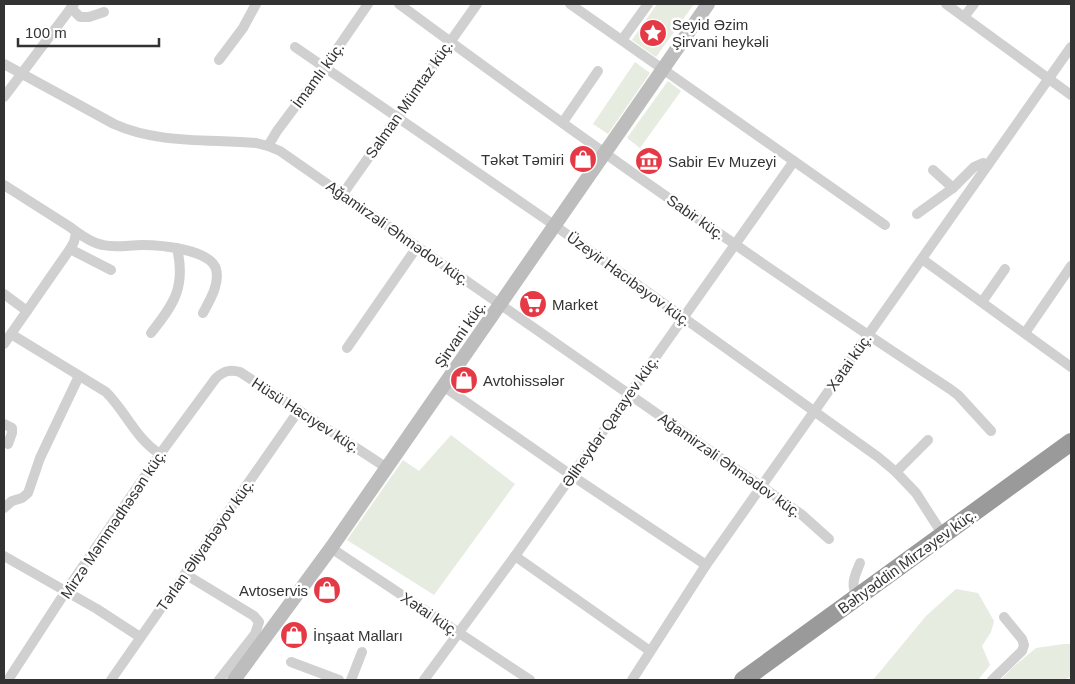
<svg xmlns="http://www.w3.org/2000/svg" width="1075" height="684" font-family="Helvetica,sans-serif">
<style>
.green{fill:#e6ecdf}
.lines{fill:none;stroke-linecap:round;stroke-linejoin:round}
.street{stroke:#d0d0d0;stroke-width:10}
.secondary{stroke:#bdbdbd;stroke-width:14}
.highway{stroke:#9a9a9a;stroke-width:18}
.labels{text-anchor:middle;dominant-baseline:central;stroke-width:5;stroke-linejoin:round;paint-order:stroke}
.poi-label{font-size:15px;fill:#333;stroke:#fff;text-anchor:start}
.street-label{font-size:15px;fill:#333;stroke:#fff}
</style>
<rect width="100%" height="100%" fill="#fff"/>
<!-- green -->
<g class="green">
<polygon points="657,4 694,4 656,57 632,40"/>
<polygon points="635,62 650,73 608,134 593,124"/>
<polygon points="668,81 681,91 640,148 627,138"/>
<polygon points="451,435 515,484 434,595 347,540 403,460 419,471"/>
<polygon points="956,589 978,593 994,621 991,632 982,646 990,665 978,680 873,680 926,616"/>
<polygon points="1064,644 1071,644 1071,677 1063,680 1001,680 1011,669 1036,648"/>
</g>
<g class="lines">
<!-- street -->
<g class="street">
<path d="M399 4C579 137 762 266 950 389L958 395 991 431"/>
<polyline points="570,4 885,225"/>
<polyline points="946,4 1071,95"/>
<polyline points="71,8 80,17 89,17 104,12"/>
<polyline points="964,17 974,4"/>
<polyline points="622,40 648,4"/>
<polyline points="295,47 554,225 878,457 896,472 916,493 943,535"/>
<polyline points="219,60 243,28 256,4"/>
<path d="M4 64 114 124C158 144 208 139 256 143L268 146 280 151 801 514 829 539"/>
<polyline points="4,97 74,4"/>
<polyline points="563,122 598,71"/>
<polyline points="268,146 277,131 324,68 368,4"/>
<polyline points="933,170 953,188"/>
<path d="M4 185 70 227C79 234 91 243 103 245 116 248 129 245 142 245 159 245 210 249 216 269 220 284 210 300 203 313"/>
<polyline points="342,195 477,4"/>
<polyline points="917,214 953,188 974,167 983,163 988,165"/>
<polyline points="70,249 111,270"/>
<polyline points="922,259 1071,367"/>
<polyline points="4,294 27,311"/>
<polyline points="982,302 1005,269"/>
<path d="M151 333C174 304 186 287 177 248"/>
<polyline points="1025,333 1071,266"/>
<path d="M11 334 106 392C126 412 136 439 160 454"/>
<polyline points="4,344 70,249 74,242 76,233"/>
<polyline points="347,348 417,247"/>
<polyline points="443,386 571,475 706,565"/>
<polyline points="4,424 12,428 12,433 8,444"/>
<polyline points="896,472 928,440"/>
<polyline points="4,508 12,501 22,498 28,493 40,458 79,376"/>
<polyline points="331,548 530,680"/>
<polyline points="4,556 97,609 140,637"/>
<polyline points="515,556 650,651"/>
<polyline points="185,574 254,616 259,622 255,634 219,680"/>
<path d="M857 597C850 583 855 576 860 563"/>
<polyline points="291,662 339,680"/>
<path d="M8 680 66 591 160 454 216 378C224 371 230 369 240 372L387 468"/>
<polyline points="111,680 299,410"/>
<polyline points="351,680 362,652"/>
<polyline points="424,680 515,556 794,161"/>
<polyline points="632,680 706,565 1071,47"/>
<polyline points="992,680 1022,651 1024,645 1022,639 1004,617"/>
</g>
<!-- secondary -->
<polyline class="secondary" points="234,680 331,548 708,4"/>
<!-- highway -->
<polyline class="highway" points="743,680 1071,442"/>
</g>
<!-- icons -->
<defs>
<g id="sight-disc" transform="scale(1.4375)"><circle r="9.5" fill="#e63946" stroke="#fff"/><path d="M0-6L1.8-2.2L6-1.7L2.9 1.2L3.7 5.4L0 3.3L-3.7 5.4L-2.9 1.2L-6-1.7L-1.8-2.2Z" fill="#fff"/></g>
<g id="shop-disc" transform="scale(1.4375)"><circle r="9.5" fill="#e63946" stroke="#fff"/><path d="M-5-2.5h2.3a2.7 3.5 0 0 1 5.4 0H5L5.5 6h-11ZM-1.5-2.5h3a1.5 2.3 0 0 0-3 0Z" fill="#fff"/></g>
<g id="museum-disc" transform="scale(1.4375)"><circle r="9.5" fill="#e63946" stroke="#fff"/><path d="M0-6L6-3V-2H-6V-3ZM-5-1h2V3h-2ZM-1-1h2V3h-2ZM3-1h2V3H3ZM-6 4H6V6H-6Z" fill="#fff"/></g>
<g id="supermarket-disc" transform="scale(1.4375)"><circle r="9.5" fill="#e63946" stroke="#fff"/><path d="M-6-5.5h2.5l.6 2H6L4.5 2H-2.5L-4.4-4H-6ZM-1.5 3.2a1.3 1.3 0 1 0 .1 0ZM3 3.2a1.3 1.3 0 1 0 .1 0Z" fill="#fff"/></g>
</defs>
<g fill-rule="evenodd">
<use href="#sight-disc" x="653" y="33"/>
<use href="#shop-disc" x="583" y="159"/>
<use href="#museum-disc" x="649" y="161"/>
<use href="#supermarket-disc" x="533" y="304"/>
<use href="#shop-disc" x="464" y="380"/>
<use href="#shop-disc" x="327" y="590"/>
<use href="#shop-disc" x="294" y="635"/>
</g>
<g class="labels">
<!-- poi labels -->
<g class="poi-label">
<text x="672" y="24">Seyid Əzim<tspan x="672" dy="17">Şirvani heykəli</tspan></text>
<text x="564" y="159" text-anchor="end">Təkət Təmiri</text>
<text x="668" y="161">Sabir Ev Muzeyi</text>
<text x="552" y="304">Market</text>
<text x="483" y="380">Avtohissələr</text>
<text x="308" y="590" text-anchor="end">Avtoservis</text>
<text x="313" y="635">İnşaat Malları</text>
</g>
<!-- street labels -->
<g class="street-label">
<text transform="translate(318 75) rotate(-54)">İmamlı küç.</text>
<text transform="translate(409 99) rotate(-55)">Salman Mümtaz küç.</text>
<text transform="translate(696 217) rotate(35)">Sabir küç.</text>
<text transform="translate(398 233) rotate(35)">Ağamirzəli Əhmədov küç.</text>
<text transform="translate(629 279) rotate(36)">Üzeyir Hacıbəyov küç.</text>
<text transform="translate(460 334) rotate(-55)">Şirvani küç.</text>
<text transform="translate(849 362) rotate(-55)">Xətai küç.</text>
<text transform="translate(306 415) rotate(33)">Hüsü Hacıyev küç.</text>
<text transform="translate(610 421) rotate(-55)">Əliheydər Qarayev küç.</text>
<text transform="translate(730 465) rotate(35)">Ağamirzəli Əhmədov küç.</text>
<text transform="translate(113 524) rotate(-56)">Mirzə Məmmədhəsən küç.</text>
<text transform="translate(205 545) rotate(-55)">Tərlan Əliyarbəyov küç.</text>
<text transform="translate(907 561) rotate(-36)">Bəhyəddin Mirzəyev küç.</text>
<text transform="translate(430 614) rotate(34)">Xətai küç.</text>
</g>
</g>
<!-- border -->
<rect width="1075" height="684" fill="none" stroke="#333333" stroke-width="10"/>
<!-- scale -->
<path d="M18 38v8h141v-8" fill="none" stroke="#333333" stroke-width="2.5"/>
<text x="25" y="38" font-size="15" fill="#333333" stroke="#ffffff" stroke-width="4" paint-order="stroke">100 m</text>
</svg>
